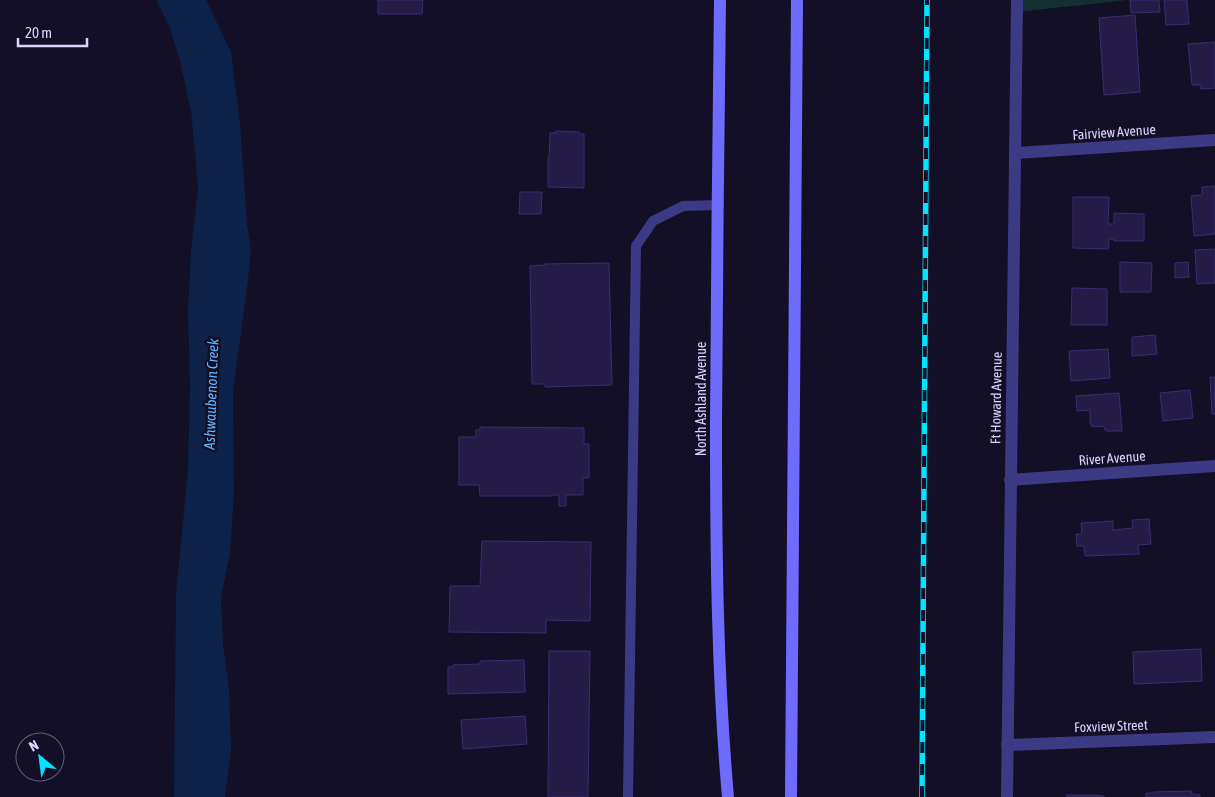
<svg xmlns="http://www.w3.org/2000/svg" width="1215" height="797" font-family="'Asap Condensed',sans-serif">
<style>
.green{fill:#12302f}
.water{fill:#0c2248}
.building{fill:#241b47;stroke:#3b2d73}
.lines{fill:none;stroke-linecap:round;stroke-linejoin:round}
.service{stroke:#3d3a85;stroke-width:10}
.minor{stroke:#3d3a85;stroke-width:12}
.secondary{stroke:#6f6bff;stroke-width:12}
.rail-casing{stroke:#00e5ff;stroke-width:5.5}
.rail{stroke:#130f26;stroke-width:4;stroke-dasharray:11;stroke-linecap:butt}
.labels{text-anchor:middle;dominant-baseline:central;stroke-width:5;stroke-linejoin:round;paint-order:stroke}
.street-label{font-size:14px;fill:#d9d4ff;stroke:#130f26}
.water-label{font-size:15px;font-style:italic;fill:#62b6ff;stroke:#130f26}
</style>
<rect width="100%" height="100%" fill="#130f26"/>
<!-- green -->
<polygon class="green" points="1017,0 1128,0 1017,12"/>
<!-- water -->
<polygon class="water" points="156,0 206,0 231,52 240,124 247,224 251,249 248,281 233,391 234,492 230,553 221,598 223,644 229,689 231,751 225,797 174,797 176,594 188,470 190,385 188,311 191,251 198,187 191,111 180,61 170,28"/>
<!-- building -->
<g class="building">
<polygon points="378,0 423,0 422,14 378,14"/>
<polygon points="1130,0 1159,0 1160,12 1131,13"/>
<polygon points="1164,0 1187,0 1189,24 1166,25"/>
<polygon points="1135,15 1140,92 1104,95 1099,18"/>
<polygon points="1215,42 1215,88 1201,89 1201,85 1192,85 1188,44"/>
<polygon points="556,131 579,132 579,134 584,134 584,188 548,187 548,158 549,158 550,133 556,133"/>
<polygon points="1215,186 1215,234 1194,236 1191,196 1202,195 1202,187"/>
<polygon points="520,192 542,192 541,214 519,214"/>
<polygon points="1073,197 1109,197 1108,224 1114,224 1114,213 1144,214 1144,241 1114,241 1114,239 1109,239 1108,249 1073,248"/>
<polygon points="1215,249 1215,283 1197,284 1195,250"/>
<polygon points="1120,262 1152,263 1151,292 1120,292"/>
<polygon points="1188,262 1189,277 1175,278 1175,263"/>
<polygon points="609,263 612,385 545,387 545,384 532,384 530,266 545,265 544,264"/>
<polygon points="1072,288 1107,289 1107,325 1071,325"/>
<polygon points="1155,335 1157,354 1132,356 1132,337"/>
<polygon points="1108,349 1110,378 1071,381 1069,351"/>
<polygon points="1210,377 1215,377 1215,414 1212,414"/>
<polygon points="1190,390 1193,418 1163,421 1160,393"/>
<polygon points="1119,393 1122,431 1106,431 1103,426 1092,427 1092,424 1090,424 1090,410 1077,411 1076,396"/>
<polygon points="480,427 584,428 584,444 589,444 589,478 583,478 583,495 566,495 566,506 559,506 559,495 552,495 552,496 480,496 479,485 459,485 459,437 476,437 476,430 480,430"/>
<polygon points="1149,519 1151,544 1138,545 1139,554 1085,556 1084,546 1077,546 1076,534 1082,534 1081,523 1113,521 1113,530 1133,528 1132,520"/>
<polygon points="482,541 591,542 590,621 546,620 546,633 449,632 450,586 480,586"/>
<polygon points="1201,649 1202,681 1134,684 1133,652"/>
<polygon points="549,651 590,651 588,797 548,797"/>
<polygon points="524,660 525,692 448,694 448,667 453,667 453,665 480,664 480,661"/>
<polygon points="525,716 527,744 463,749 461,720"/>
<polygon points="1191,791 1192,794 1200,795 1200,797 1146,797 1146,793 1153,793 1153,792"/>
<polygon points="1067,795 1094,795 1104,796 1104,797 1067,797"/>
</g>
<g class="lines">
<!-- service -->
<polyline class="service" points="628,797 636,246 653,221 683,206 718,205"/>
<!-- minor -->
<g class="minor">
<polyline points="1015,153 1215,140"/>
<polyline points="1010,480 1215,466"/>
<polyline points="1007,745 1215,737"/>
<polyline points="1007,797 1017,0"/>
</g>
<!-- secondary -->
<g class="secondary">
<path d="M720 0C719 142 716 283 716 425 716 549 717 673 728 797"/>
<polyline points="791,797 797,0"/>
</g>
<!-- rail casing -->
<g class="rail-casing">
<polyline id="rail" points="922,797 927,0"/>
</g>
<!-- rail -->
<use href="#rail" class="rail"/>
</g>
<g class="labels">
<!-- street labels -->
<g class="street-label">
<text transform="translate(1114 132) rotate(-4)">Fairview Avenue</text>
<text transform="translate(996 398) rotate(-89)">Ft Howard Avenue</text>
<text transform="translate(701 399) rotate(-90)">North Ashland Avenue</text>
<text transform="translate(1112 458) rotate(-4)">River Avenue</text>
<text transform="translate(1111 726) rotate(-2)">Foxview Street</text>
</g>
<!-- water labels -->
<g class="water-label">
<text transform="translate(211 394) rotate(-88)">Ashwaubenon Creek</text>
</g>
</g>
<!-- north arrow -->
<g transform="translate(40 757) rotate(331)"><circle r="24" fill="#130f26" stroke="#625e7d"/>
<path d="M0-4L9 19L0 12L-9 19Z" fill="#00e5ff"/>
<text y="-8" font-size="14" font-weight="bold" text-anchor="middle" fill="#d9d4ff">N</text>
</g>
<!-- scale -->
<path d="M18 38v8h69v-8" fill="none" stroke="#d9d4ff" stroke-width="2.5"/>
<text x="25" y="38" font-size="15" fill="#d9d4ff" stroke="#130f26" stroke-width="4" paint-order="stroke">20 m</text>
</svg>
